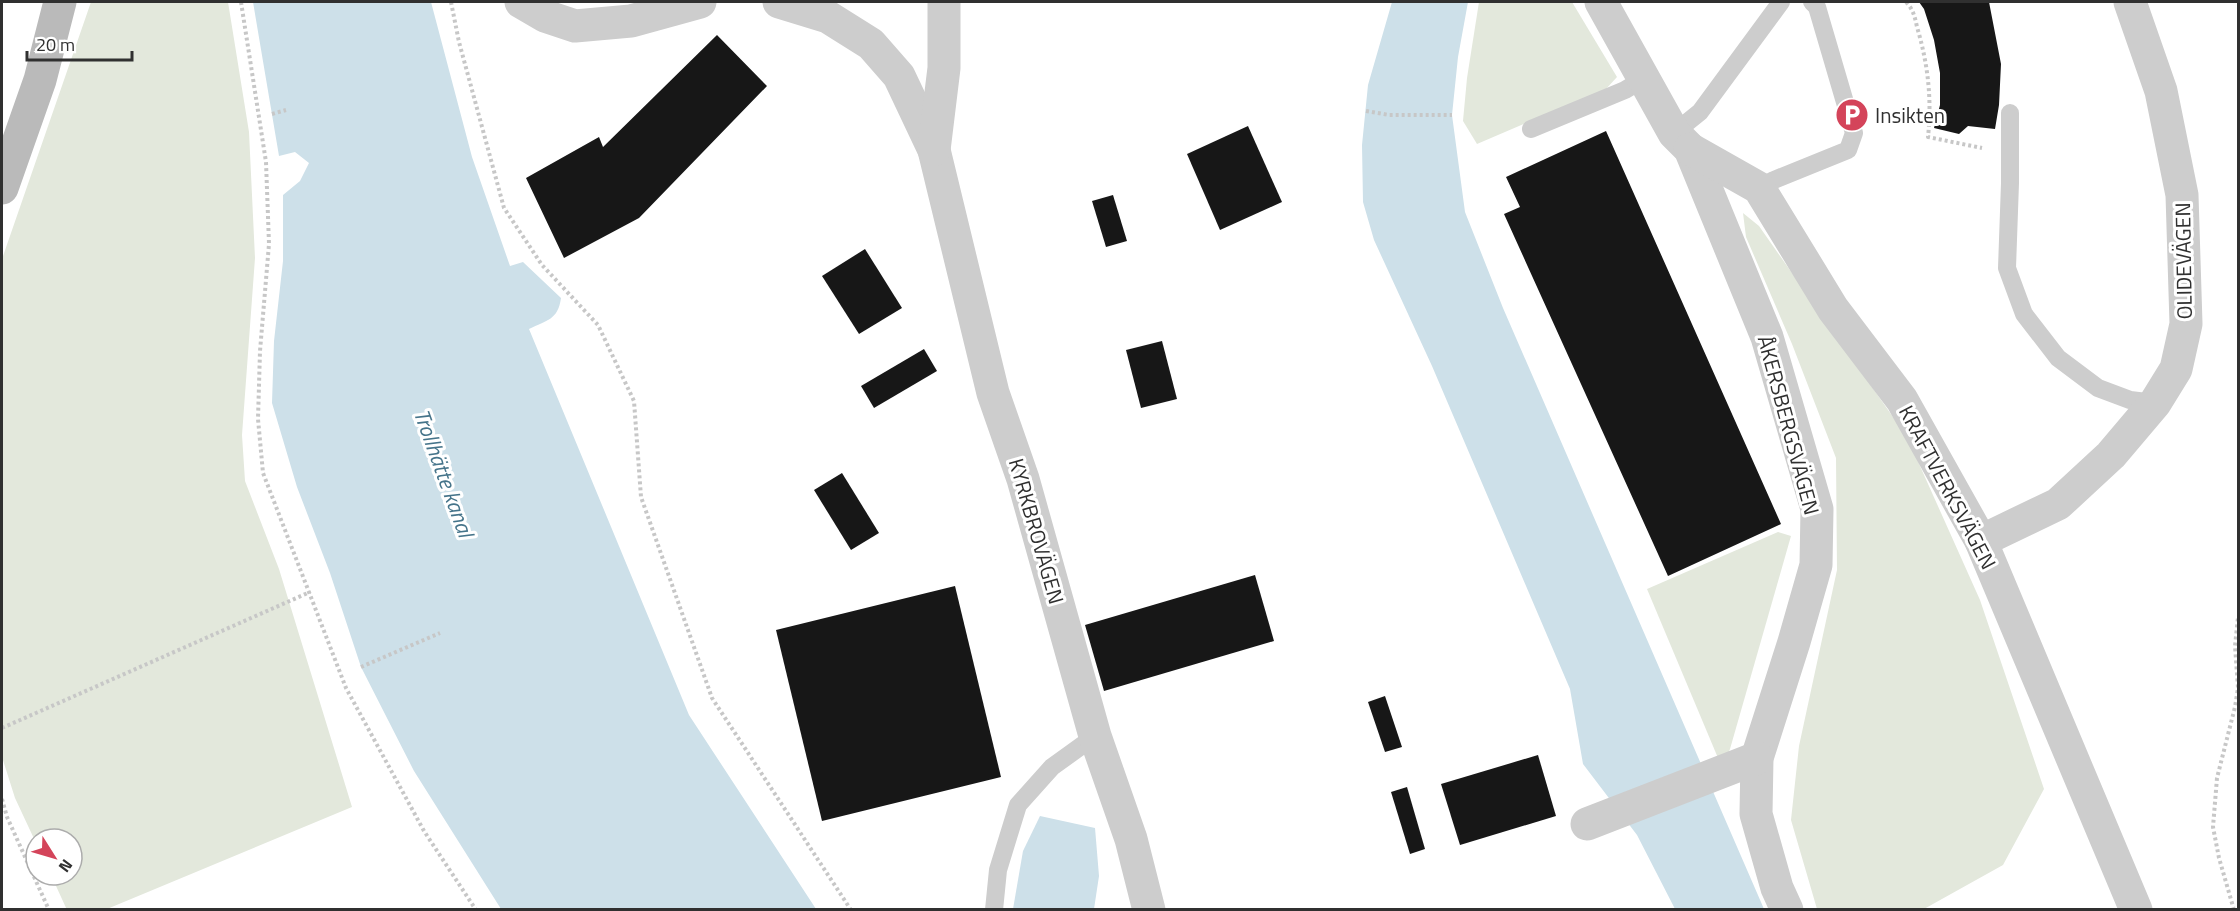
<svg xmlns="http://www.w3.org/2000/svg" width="2240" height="911" font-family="'Titillium Web',sans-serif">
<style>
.green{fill:#e3e8dc}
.water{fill:#cde0e9}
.building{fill:#171717}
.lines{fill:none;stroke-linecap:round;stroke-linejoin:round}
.path{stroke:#c7c7c7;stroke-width:4;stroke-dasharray:3 3;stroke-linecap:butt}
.lane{stroke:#cdcdcd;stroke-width:18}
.street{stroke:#cdcdcd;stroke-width:33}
.secondary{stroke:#bababa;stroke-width:33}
.labels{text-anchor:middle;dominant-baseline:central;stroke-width:6;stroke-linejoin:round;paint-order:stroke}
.poi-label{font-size:21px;fill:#303030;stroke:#fff;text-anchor:start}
.street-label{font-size:21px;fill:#303030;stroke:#fff}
.water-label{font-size:22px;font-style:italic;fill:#45748a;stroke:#fff}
</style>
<rect width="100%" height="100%" fill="#fff"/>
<!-- green -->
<g class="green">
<polygon points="91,2 228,2 249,132 255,258 242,435 245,481 279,569 352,807 107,909 67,910 51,875 72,875 72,839 36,839 36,843 15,798 2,757 2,259"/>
<polygon points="1479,2 1572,2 1617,77 1606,89 1477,144 1463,121 1467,78"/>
<polygon points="1743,213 1759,226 1907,437 1980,600 2044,789 2003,865 1924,909 1817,909 1791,820 1799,746 1837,570 1836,458 1792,344 1746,237"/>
<polygon points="1778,532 1791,536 1730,749 1726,759 1718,758 1647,589"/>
</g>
<!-- water -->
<g class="water">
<path d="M253 2H431L472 157 510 266 523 262 561 298C558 320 547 320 529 329L689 715 816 909H501L414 771 361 667 330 573 297 487 272 403 274 341 283 261V195L300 181 309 163 295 152 279 156Z"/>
<polygon points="1392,2 1468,2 1458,57 1452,115 1465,212 1503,308 1764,909 1675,909 1637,835 1583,764 1570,689 1432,366 1374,240 1363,202 1362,145 1368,85"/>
<polygon points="1040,816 1095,828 1099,876 1094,909 1013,909 1023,851"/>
</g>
<!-- building -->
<g class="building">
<polygon points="1919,2 1989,2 2001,64 1999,105 1995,129 1968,126 1959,134 1934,128 1940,105 1940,73 1934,40 1924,9"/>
<polygon points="717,35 767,86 639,218 564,258 526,178 599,137 603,147"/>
<polygon points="1248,126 1282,202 1220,230 1187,154"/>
<polygon points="1606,131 1781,524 1668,576 1504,214 1520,207 1506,177"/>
<polygon points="1113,195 1127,241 1106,247 1092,201"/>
<polygon points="865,249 902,308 859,334 822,276"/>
<polygon points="1162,341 1177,399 1141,408 1126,350"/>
<polygon points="924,349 937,371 874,408 861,386"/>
<polygon points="842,473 879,533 851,550 814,490"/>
<polygon points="1255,575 1274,641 1104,691 1085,625"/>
<polygon points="955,586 1001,777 822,821 776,630"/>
<polygon points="1385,696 1402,747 1385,752 1368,702"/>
<polygon points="1538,755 1556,816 1460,845 1441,784"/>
<polygon points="1407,787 1425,849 1410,854 1391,792"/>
</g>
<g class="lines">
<!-- path -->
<g class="path">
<polyline points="241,2 266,162 269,244 260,351 258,419 263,473 346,688 424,831 476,910"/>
<polyline points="451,2 459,42 504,208 542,265 598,325 634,401 641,497 712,698 851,910"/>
<path d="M1906 2C1913 9 1915 17 1917 27 1928 64 1932 99 1928 137L1982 148"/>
<polyline points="1366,111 1389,115 1452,115"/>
<polyline points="272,114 286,110"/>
<polyline points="361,667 440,633"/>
<polyline points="2,728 310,592"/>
<polyline points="2,799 7,817 49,910"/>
<polyline points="2234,910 2219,858 2213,827 2217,778 2235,707 2238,688 2235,646 2238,617"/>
</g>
<!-- lane -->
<g class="lane">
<polyline points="2010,113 2010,183 2007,268 2024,314 2058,358 2098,388 2130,400 2155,403"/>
<polyline points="1531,129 1625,90 1645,78"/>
<polyline points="1674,133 1700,112 1781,2"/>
<polyline points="1759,188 1774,180 1848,150 1854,133 1817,7 1812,2"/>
<polyline points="994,910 998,870 1018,805 1052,767 1095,736"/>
</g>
<!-- street -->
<g class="street">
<polyline points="521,2 545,16 575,26 631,21 700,2"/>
<polyline points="779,2 828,17 871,44 899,76 934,150 993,393 1023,479 1095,736 1131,839 1149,910"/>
<polyline points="1601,2 1674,133 1690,149 1767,337 1817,509 1816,565 1794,642 1757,758 1756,814 1777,888 1787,910"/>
<polyline points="1690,149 1759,188 1833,309 1902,400 1981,541 2136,910"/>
<polyline points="934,150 944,68 944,2"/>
<polyline points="1981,541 2058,504 2111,455 2155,403 2176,369 2186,324 2182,195 2161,91 2130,2"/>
<polyline points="1587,824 1757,758"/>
</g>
<!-- secondary -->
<polyline class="secondary" points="2,188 40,80 60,2"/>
</g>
<!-- icons -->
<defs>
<g id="parking-disc" transform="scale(1.725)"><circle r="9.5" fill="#d4445a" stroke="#fff"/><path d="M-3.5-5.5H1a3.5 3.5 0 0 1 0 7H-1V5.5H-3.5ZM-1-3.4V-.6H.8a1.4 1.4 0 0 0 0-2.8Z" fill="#fff"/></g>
</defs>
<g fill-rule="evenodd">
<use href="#parking-disc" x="1852" y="115"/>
</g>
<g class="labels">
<!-- poi labels -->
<g class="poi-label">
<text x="1875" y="115">Insikten</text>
</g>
<!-- street labels -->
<g class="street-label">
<text transform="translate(2183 261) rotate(-91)">OLIDEVÄGEN</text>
<text transform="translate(1789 425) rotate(75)">ÅKERSBERGSVÄGEN</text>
<text transform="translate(1948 487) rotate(62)">KRAFTVERKSVÄGEN</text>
<text transform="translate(1037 531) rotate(74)">KYRKBROVÄGEN</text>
</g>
<!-- water labels -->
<g class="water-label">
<text transform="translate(444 473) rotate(70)">Trollhätte kanal</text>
</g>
</g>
<!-- border -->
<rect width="2240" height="911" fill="none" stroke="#303030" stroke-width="6"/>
<!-- north arrow -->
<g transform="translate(54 857) rotate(127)"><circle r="28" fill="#ffffff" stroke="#acacac" stroke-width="1.5"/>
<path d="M0-4.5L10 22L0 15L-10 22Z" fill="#d4445a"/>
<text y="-9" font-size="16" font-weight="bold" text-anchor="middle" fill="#303030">N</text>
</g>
<!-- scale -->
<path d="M27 51v9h105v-9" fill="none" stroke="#303030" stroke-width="3"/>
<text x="36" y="51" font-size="18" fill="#303030" stroke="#ffffff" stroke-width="4.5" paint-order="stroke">20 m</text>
</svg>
